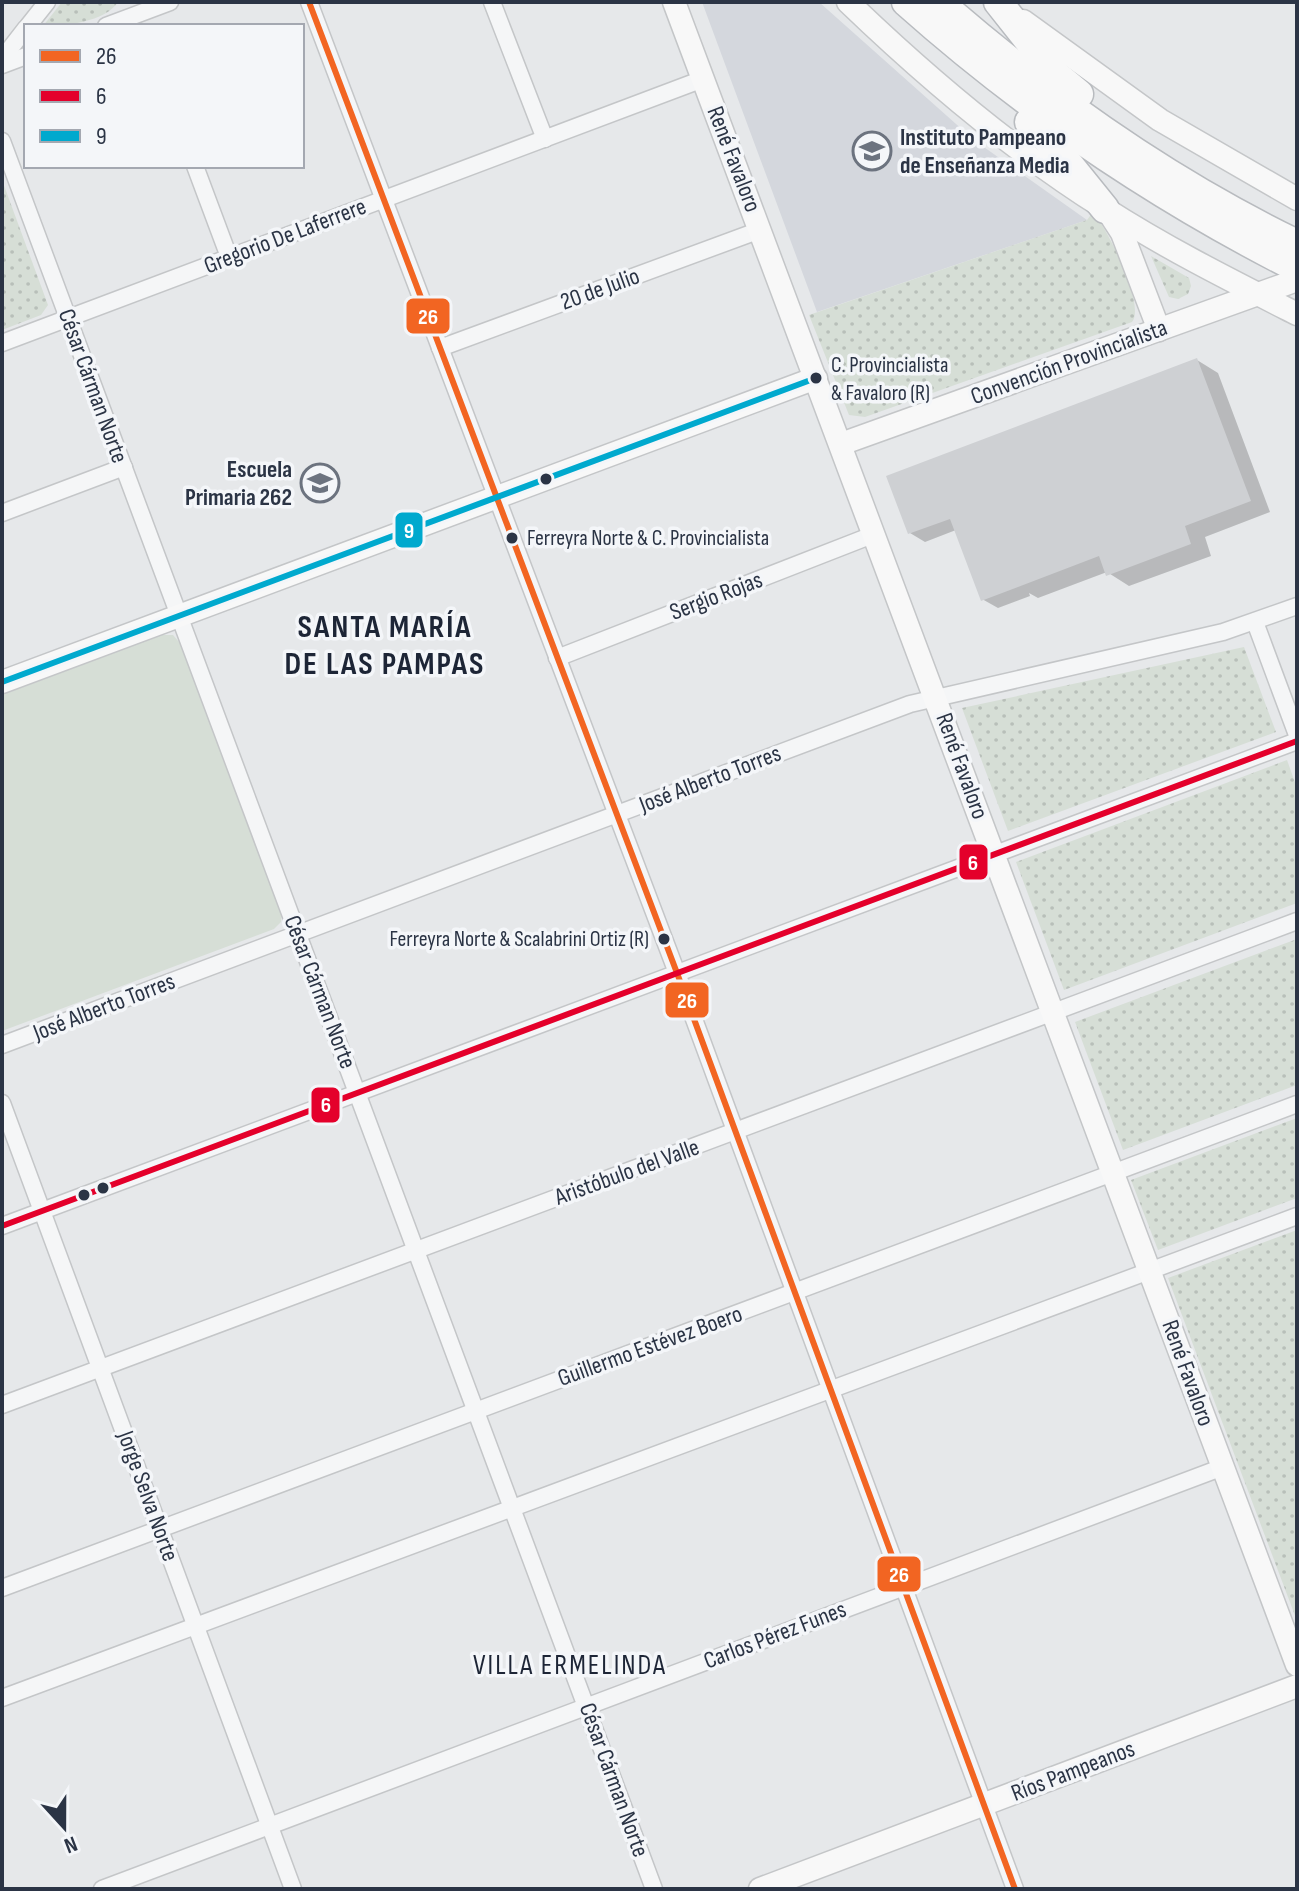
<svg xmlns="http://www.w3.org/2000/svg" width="1299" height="1891" font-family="'Sofia Sans Condensed',sans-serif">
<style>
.built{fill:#d4d7dd}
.grass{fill:url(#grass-dots)}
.park{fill:#d6ded6}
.shadow{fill:#0003}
.building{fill:#ced0d3}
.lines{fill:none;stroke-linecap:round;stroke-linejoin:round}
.street-casing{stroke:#c4c6c8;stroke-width:19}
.secondary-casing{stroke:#c4c6c8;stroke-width:25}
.highway-casing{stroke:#b8bbbf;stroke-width:31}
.street{stroke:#f5f6f7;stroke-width:16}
.secondary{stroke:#f8f8f8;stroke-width:22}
.highway{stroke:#f8f8f8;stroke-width:28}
.bus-1-casing{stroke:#f4f6f9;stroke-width:12}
.bus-2-casing{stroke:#f4f6f9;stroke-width:12}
.bus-3-casing{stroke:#f4f6f9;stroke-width:12}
.bus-1{stroke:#f26522;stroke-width:6}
.bus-2{stroke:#e4002b;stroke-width:6}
.bus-3{stroke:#00a9ce;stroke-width:6}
.bus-dot{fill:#2b3445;stroke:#f4f6f9;stroke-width:3}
.labels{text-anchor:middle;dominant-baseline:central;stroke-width:7;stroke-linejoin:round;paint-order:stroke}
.bus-label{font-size:22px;fill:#2b3445;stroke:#f4f6f9;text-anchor:start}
.poi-label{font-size:24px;font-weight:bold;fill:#2b3445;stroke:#f4f6f9;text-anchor:start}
.street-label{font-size:24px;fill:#2b3445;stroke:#f4f6f9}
.quarter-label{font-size:28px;letter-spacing:2px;fill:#1d2536;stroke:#f4f6f9}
.district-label{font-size:32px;font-weight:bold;letter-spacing:2px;fill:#1d2536;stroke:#f4f6f9}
.line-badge{stroke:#f4f6f9;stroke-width:3}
.badge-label{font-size:22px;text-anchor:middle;font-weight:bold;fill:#fff}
</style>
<defs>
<pattern id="grass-dots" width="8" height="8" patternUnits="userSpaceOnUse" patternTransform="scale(2)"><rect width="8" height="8" fill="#d6ded6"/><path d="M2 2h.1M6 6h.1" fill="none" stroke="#b8bfb9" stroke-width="1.8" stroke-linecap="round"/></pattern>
</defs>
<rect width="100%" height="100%" fill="#e6e8ea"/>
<!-- built -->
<polygon class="built" points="702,2 819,2 974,140 1087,220 817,312"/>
<!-- grass -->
<g class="grass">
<path d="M62 2H118C105 22 65 26 43 26Z"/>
<polygon points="2,180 48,305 41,315 2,330"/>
<path d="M1093 212C1107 228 1146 305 1132 322L865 417 849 415 809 315 1087 220Z"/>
<polygon points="1151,256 1189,278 1191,286 1188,294 1178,299 1169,297"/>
<polygon points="1244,647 1276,732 1008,831 962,708"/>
<polygon points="1287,760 1297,788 1297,903 1064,990 1016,862"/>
<polygon points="1297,939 1297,1085 1123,1150 1075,1022"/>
<polygon points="1297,1118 1297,1198 1158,1250 1131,1180"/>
<polygon points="1297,1230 1297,1621 1168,1278"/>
</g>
<!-- park -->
<polygon class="park" points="162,635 173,635 180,643 282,912 281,922 274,929 2,1031 2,695"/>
<!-- shadow -->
<polygon class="shadow" points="1197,360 1218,373 1270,512 1205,537 1211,556 1129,586 1107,572 1038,598 1029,593 1030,596 998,608 982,599 956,530 925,542 910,533"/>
<!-- building -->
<polygon class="building" points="1197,358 1251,501 1185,526 1191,544 1106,576 1099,556 981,601 950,519 908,534 886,476"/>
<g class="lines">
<!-- street casing -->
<g class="street-casing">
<g id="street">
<polyline points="309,2 677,973 1015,1889"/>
<polyline points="492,2 545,139"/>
<polyline points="28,26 47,2"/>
<polyline points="106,26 170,2"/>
<polyline points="2,59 26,28"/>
<polyline points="2,65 26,56"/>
<polyline points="2,141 654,1889"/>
<polyline points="195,166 229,257"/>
<polyline points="2,343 703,79"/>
<polyline points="440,348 760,230"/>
<polyline points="2,513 124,467"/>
<polyline points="1255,622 1297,735"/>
<polyline points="557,658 875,534"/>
<polyline points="2,1045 910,704 1223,632 1297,606"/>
<polyline points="2,1103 293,1889"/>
<polyline points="2,1226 1297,741"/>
<polyline points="2,1405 1297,921"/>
<polyline points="2,1588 1297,1104"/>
<polyline points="2,1698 1297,1216"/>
<polyline points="102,1889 1223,1467"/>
</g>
</g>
<!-- secondary casing -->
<g class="secondary-casing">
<g id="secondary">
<polyline points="674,2 1297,1665"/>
<path d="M848 2C927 78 1012 150 1104 208 1166 248 1232 281 1297 314"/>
<polyline points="1023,21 1160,120 1297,199"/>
<polyline points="1109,213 1122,233 1159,330"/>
<polyline points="841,444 1297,280"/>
<polyline points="2,682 816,378"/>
<polyline points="760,1889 1297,1686"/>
</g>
</g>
<!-- highway casing -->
<g class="highway-casing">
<g id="highway">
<path d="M906 2C1025 108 1155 196 1297 268"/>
<path d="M939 2C1048 97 1166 181 1297 244"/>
<polyline points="998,2 1055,74 1079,94"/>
<polyline points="1029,122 1055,147 1105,209"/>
</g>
</g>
<!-- street -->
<use href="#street" class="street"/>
<!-- secondary -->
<use href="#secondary" class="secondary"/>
<!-- highway -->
<use href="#highway" class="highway"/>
<!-- bus-1 casing -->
<g class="bus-1-casing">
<polyline id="bus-1" points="309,2 677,973 1015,1889"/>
</g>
<!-- bus-2 casing -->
<g class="bus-2-casing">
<polyline id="bus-2" points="2,1226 1297,741"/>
</g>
<!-- bus-3 casing -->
<g class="bus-3-casing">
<polyline id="bus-3" points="2,682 816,378"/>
</g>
<!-- bus-1 -->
<use href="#bus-1" class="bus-1"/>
<!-- bus-2 -->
<use href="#bus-2" class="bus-2"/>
<!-- bus-3 -->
<use href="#bus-3" class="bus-3"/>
</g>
<!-- icons -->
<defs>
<g id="school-ring" transform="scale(2)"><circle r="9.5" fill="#f4f6f9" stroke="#6c737f" stroke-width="1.5"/><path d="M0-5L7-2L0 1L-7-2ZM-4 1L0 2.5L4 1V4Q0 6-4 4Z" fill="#6c737f"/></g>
</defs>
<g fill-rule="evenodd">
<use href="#school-ring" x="872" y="151"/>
<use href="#school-ring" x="320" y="483"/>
</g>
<!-- markers -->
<g class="bus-dot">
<circle cx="816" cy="378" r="7"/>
<circle cx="546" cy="479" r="7"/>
<circle cx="512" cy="538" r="7"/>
<circle cx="664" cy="939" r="7"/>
<circle cx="103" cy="1188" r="7"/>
<circle cx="84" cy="1195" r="7"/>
</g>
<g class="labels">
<!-- bus labels -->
<g class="bus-label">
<text x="831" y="365">C. Provincialista<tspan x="831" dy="28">&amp; Favaloro (R)</tspan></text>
<text x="527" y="538">Ferreyra Norte &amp; C. Provincialista</text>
<text x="649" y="939" text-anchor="end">Ferreyra Norte &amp; Scalabrini Ortiz (R)</text>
</g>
<!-- poi labels -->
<g class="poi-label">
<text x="900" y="137">Instituto Pampeano<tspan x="900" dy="28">de Enseñanza Media</tspan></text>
<text x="292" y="469" text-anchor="end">Escuela<tspan x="292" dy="28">Primaria 262</tspan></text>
</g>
<!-- street labels -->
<g class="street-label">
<text transform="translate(734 159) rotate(69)">René Favaloro</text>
<text transform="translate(285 236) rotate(-21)">Gregorio De Laferrere</text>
<text transform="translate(600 289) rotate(-20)">20 de Julio</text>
<text transform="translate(1069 362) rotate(-20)">Convención Provincialista</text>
<text transform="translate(93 386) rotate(70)">César Cárman Norte</text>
<text transform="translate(716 596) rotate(-21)">Sergio Rojas</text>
<text transform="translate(962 766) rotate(70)">René Favaloro</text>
<text transform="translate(710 779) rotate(-21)">José Alberto Torres</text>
<text transform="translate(320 992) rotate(69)">César Cárman Norte</text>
<text transform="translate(104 1007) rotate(-21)">José Alberto Torres</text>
<text transform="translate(627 1172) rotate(-20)">Aristóbulo del Valle</text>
<text transform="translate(650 1346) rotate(-20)">Guillermo Estévez Boero</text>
<text transform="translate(1188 1373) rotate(70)">René Favaloro</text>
<text transform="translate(148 1496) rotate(70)">Jorge Selva Norte</text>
<text transform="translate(775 1635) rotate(-21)">Carlos Pérez Funes</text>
<text transform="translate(1073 1771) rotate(-21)">Ríos Pampeanos</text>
<text transform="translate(614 1780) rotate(70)">César Cárman Norte</text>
</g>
<!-- quarter labels -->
<g class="quarter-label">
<text x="570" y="1665">VILLA ERMELINDA</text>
</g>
<!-- district labels -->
<g class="district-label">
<text x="385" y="627">SANTA MARÍA<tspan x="385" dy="37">DE LAS PAMPAS</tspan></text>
</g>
</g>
<g class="line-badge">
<rect x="405" y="297" width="46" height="38" rx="8" fill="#f26522"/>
<rect x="394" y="511" width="30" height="38" rx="8" fill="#00a9ce"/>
<rect x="958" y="843" width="31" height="38" rx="8" fill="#e4002b"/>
<rect x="664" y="981" width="46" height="38" rx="8" fill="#f26522"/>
<rect x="310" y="1086" width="31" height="38" rx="8" fill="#e4002b"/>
<rect x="876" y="1555" width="46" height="38" rx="8" fill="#f26522"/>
</g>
<g class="badge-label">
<text x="428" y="324">26</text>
<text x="409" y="538">9</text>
<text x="973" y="870">6</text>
<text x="687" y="1008">26</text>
<text x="326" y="1112">6</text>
<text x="899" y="1582">26</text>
</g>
<!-- border -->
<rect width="1299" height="1891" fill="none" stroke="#2b3445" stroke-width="8"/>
<!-- legend -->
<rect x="24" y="24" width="280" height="144" fill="#f4f6f9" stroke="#a4a8b1" stroke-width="2"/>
<rect x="40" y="50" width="40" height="12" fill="#f26522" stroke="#a4a8b1" stroke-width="2"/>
<text x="96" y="64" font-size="24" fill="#2b3445">26</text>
<rect x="40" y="90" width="40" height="12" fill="#e4002b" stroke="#a4a8b1" stroke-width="2"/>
<text x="96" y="104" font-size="24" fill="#2b3445">6</text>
<rect x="40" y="130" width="40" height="12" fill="#00a9ce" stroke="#a4a8b1" stroke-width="2"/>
<text x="96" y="144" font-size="24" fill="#2b3445">9</text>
<!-- north arrow -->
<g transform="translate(64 1827) rotate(159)" stroke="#f4f6f9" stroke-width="6" paint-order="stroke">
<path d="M0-6L14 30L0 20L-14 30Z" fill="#2b3445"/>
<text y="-12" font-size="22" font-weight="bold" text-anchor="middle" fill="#2b3445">N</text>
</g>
</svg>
